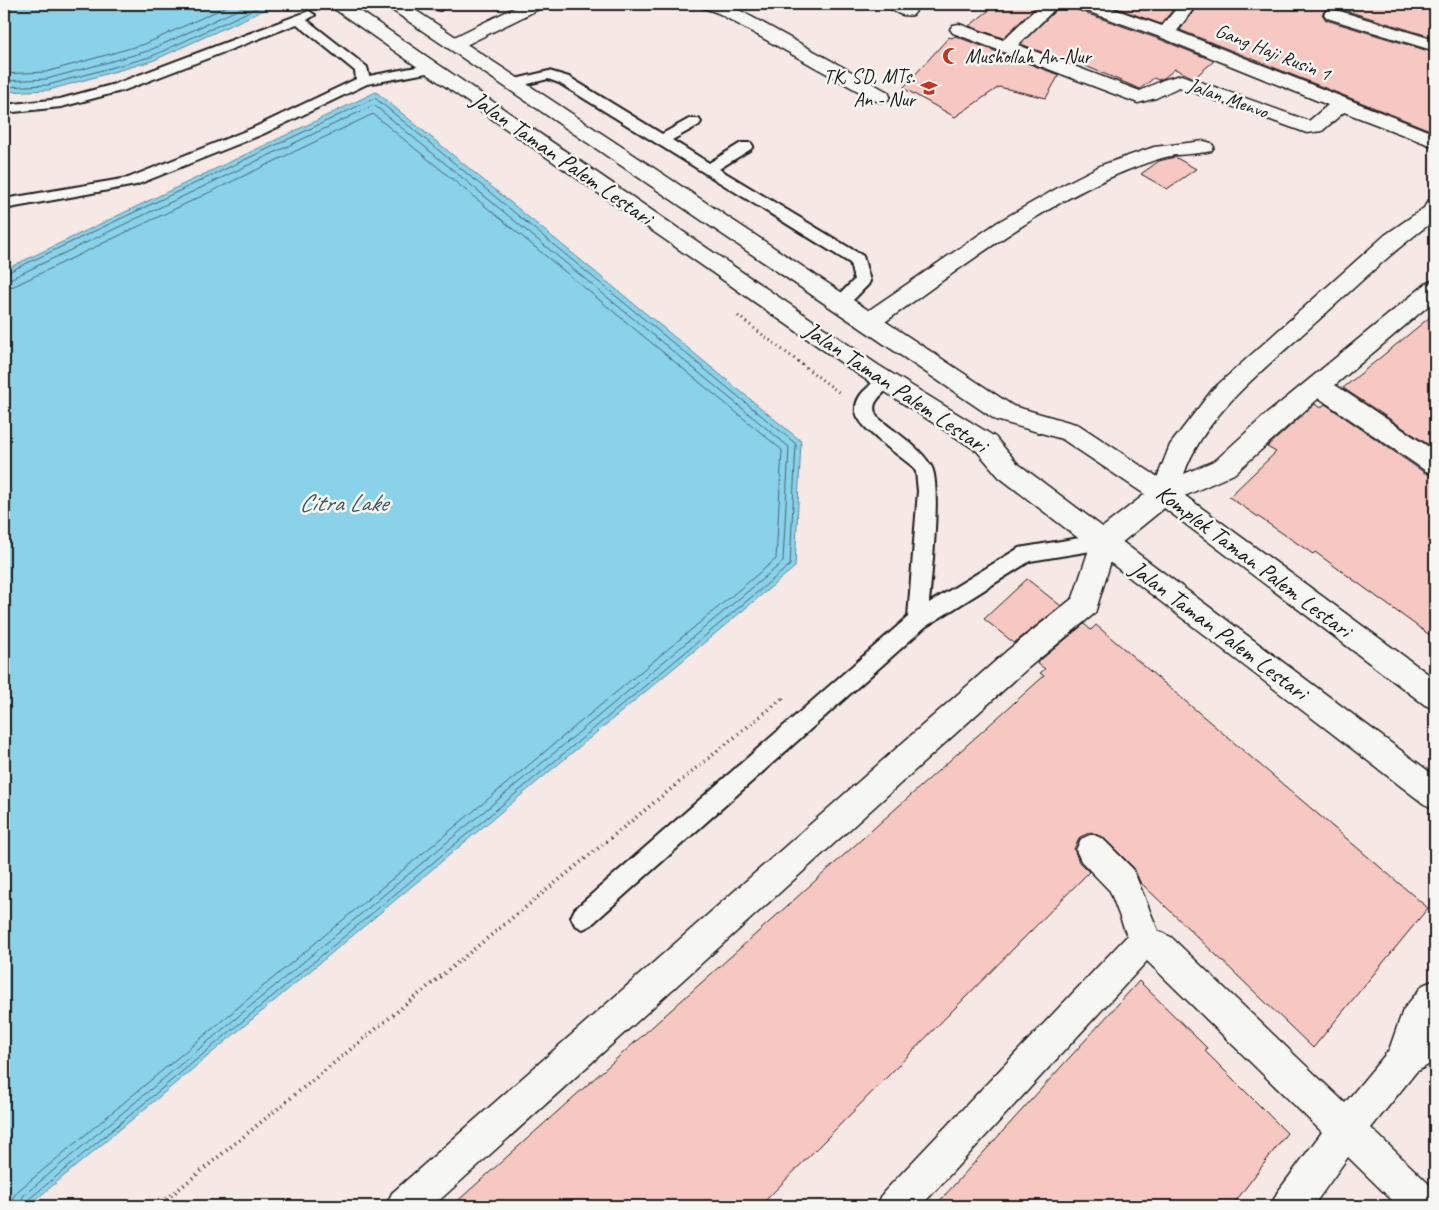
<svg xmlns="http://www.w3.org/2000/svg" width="1439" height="1210" font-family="Caveat,sans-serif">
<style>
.water{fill:#89d2ea;stroke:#5d8998}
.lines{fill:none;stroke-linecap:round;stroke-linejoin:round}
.shore{stroke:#48656e;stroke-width:1}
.building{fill:#f7c7c2;stroke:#1c1c1c}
.service-casing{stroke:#1c1c1c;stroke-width:4}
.minor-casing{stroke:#1c1c1c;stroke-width:3}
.tertiary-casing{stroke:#1c1c1c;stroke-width:3}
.path-far1{stroke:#1c1c1c;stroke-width:3;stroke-dasharray:1 4;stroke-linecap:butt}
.path{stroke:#1c1c1c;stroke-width:4;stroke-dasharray:1 4.5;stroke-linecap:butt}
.service{fill:#f6f6f2;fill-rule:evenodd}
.minor{fill:#f6f6f2;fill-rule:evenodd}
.tertiary{fill:#f6f6f2;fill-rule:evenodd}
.labels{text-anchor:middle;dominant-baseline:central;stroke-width:5;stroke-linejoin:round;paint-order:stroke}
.far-street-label{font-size:20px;fill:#1c1c1c;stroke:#f6f6f2}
.far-poi-label{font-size:20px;fill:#1c1c1c;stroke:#f6f6f2;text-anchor:start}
.street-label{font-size:24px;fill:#1c1c1c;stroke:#f6f6f2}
.water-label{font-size:25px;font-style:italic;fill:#425c64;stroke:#f6f6f2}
</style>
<rect width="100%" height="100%" fill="#f6e8e4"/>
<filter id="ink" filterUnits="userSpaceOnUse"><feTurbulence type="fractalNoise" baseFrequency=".02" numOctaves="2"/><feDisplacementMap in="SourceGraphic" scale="10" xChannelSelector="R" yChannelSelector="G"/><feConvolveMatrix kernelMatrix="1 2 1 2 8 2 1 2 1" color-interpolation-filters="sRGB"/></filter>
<g filter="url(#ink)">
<!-- water -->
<g class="water">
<polygon points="4,4 277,4 152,61 49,90 4,92"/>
<polygon points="376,92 801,441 795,567 28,1206 4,1206 4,270"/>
</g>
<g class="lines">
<!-- shore -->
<g class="shore">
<polyline points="4,74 46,72 145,44 232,4"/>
<polyline points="4,81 47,79 148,51 250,4"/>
<polyline points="4,87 48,85 150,57 265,4"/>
<polyline points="4,274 375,98 796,444 790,565 28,1200 25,1206"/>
<polyline points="4,280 10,279 374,105 789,447 783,562 24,1195 19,1206"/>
<polyline points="4,288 14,286 373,114 782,450 776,559 19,1190 13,1197 12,1206"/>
</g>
</g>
<!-- building -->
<g class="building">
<polygon points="997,4 1039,4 1003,38 969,26"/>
<polygon points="1062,4 1073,4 1077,10 1159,39 1214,61 1194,78 1175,69 1164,78 1158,80 1154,78 1140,89 1069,59 1067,62 1021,44"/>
<polygon points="1105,4 1178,4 1161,24"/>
<polygon points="1199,4 1435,4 1435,38 1334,7 1327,8 1322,14 1326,20 1435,53 1435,132 1180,30"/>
<polygon points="955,36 1059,75 1046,98 999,87 955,117 903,88 949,37 952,38"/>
<polygon points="1175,157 1196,169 1167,189 1141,174 1159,161"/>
<polygon points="1435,313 1435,449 1343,388"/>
<polygon points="1315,404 1320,408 1325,404 1425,473 1435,476 1435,639 1315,552 1313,554 1229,497 1276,452 1267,447"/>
<polygon points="1027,579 1061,606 1014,643 984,619"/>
<polygon points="1084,624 1091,630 1096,625 1428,908 1313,1048 1140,882 1134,868 1104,838 1091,832 1080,837 1074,849 1079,862 1089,872 760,1206 452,1206 1044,676 1040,673 1045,669 1037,663"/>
<polygon points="1139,981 1207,1048 1205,1051 1287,1133 1232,1206 935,1206"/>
</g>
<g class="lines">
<!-- service casing -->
<g class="service-casing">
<g id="service">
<polygon points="404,4 419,4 420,6 414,10 406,7"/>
<polygon points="431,4 445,4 446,6 440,10 436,9"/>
<polygon points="309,11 315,15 307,20 367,67 369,76 432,64 439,68 432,72 367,84 263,134 136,185 4,209 4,199 128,178 253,128 356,79 355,71 297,24 125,90 61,107 4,113 4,105 60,99 115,84"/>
<path d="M549 71 569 77 662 134 689 119H699L701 122 699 125 672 140 709 163 741 143H751L753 146 751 149 719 169 863 256 870 281 868 285C858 294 848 310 834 306L832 302 854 280 850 263 559 83 548 79 512 88 505 84 507 81Z"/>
<path d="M885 375 891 376 894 381C886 394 867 401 877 417 895 432 919 446 931 466 942 482 931 579 929 603L1019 548 1103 534 1110 536 1113 542 1110 548 1030 561 925 627 591 925 583 929 575 925 571 917 575 909 908 617 918 491 916 472 912 466C898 454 860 430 856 412 855 404 859 396 864 391 871 385 876 377 885 375Z"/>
</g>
</g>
<!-- minor casing -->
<g class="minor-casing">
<g id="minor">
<polygon points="522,4 544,4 541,8 460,48 454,49 448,48 445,44 448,40"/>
<polygon points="701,4 730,5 888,92 890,96 888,100 881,102 874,100 718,13 704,8"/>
<path d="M887 4H908L916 11 913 15C903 17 893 13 887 4Z"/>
<polygon points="1041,4 1060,4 1018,45 1140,91 1163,80 1181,75 1309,121 1328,105 1160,37 1078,8 1075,4 1100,4 1162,26 1180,4 1197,4 1177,31 1435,134 1435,147 1344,112 1322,131 1307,133 1179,87 1156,98 1138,103 953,33 950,29 953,25 959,24 1003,40"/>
<polygon points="1333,9 1435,40 1435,51 1327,18 1324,14 1327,10"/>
<path d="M1204 141 1211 143 1214 147 1211 151C1195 155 1178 153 1162 158 1061 188 964 266 878 327L870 329 862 327 859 321 862 315 998 222 1063 185 1102 165 1154 147Z"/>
<path d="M1435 199V220C1392 251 1354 288 1314 324 1267 367 1205 413 1184 474L1216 460 1263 417 1427 283 1435 280V300L1335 385 1435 451V474L1426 471 1319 398 1234 474 1173 501 1115 548 1095 613 1028 668 433 1206H386L392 1193 1008 650 1073 598 1094 534 1153 488 1170 445 1213 389 1385 235 1424 208 1428 201Z"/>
<polygon points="1092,834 1103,839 1133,869 1158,931 1171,937 1345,1103 1389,1050 1403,1010 1423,985 1435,980 1435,1061 1416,1072 1371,1128 1435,1190 1435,1206 1398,1206 1348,1157 1313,1206 1271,1206 1277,1193 1322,1132 1147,961 921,1206 877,1206 883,1193 1127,936 1110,891 1081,861 1076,850 1081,839"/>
</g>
</g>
<!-- tertiary casing -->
<g class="tertiary-casing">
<g id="tertiary">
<polygon points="331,4 350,4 878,365 995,437 1017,463 1435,776 1435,809 1424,804 999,477 977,451 862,377 333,8"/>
<polygon points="386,4 406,4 1013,406 1079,425 1173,487 1435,679 1435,709 1425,705 1155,501 1062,439 996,420 389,8"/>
</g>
</g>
<!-- path-far1 -->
<g class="path-far1">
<polyline points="738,316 841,394"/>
<polyline points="783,699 786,696"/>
</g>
<!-- path -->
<polyline class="path" points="158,1206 784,697"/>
<!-- service -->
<use href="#service" class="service"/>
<!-- minor -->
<use href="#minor" class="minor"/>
<!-- tertiary -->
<use href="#tertiary" class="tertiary"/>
</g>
</g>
<!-- icons -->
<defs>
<g id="mosque-bare" transform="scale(1.35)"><path d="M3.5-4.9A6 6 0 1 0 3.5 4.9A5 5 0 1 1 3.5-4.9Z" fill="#c8321e" stroke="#f6f6f2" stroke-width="2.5" paint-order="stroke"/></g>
<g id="school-bare" transform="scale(1.35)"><path d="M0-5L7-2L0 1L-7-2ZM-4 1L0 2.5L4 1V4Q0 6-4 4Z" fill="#c8321e" stroke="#f6f6f2" stroke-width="2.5" paint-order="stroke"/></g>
</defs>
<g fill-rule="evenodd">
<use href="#mosque-bare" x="951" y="56"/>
<use href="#school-bare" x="929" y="88"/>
</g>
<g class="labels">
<!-- far-street labels -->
<g class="far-street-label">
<text transform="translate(1273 52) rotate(22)">Gang Haji Rusin 1</text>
<text transform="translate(1228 98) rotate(20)">Jalan Menvo</text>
</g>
<!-- far-poi labels -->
<g class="far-poi-label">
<text x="965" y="56">Mushollah An-Nur</text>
<text x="915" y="76" text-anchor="end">TK, SD, MTs.<tspan x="915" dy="23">An - Nur</tspan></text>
</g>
<!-- street labels -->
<g class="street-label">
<text transform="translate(562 158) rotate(35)">Jalan Taman Palem Lestari</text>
<text transform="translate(896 387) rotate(34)">Jalan Taman Palem Lestari</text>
<text transform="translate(1254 561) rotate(37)">Komplek Taman Palem Lestari</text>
<text transform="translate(1219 630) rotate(37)">Jalan Taman Palem Lestari</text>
</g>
<!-- water labels -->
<g class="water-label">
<text x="343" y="503">Citra Lake</text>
</g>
</g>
<!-- margin -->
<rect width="1439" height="1210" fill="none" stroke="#f6f6f2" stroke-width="20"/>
<rect x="10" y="10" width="1419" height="1190" fill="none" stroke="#1c1c1c" stroke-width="2" filter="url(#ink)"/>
</svg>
